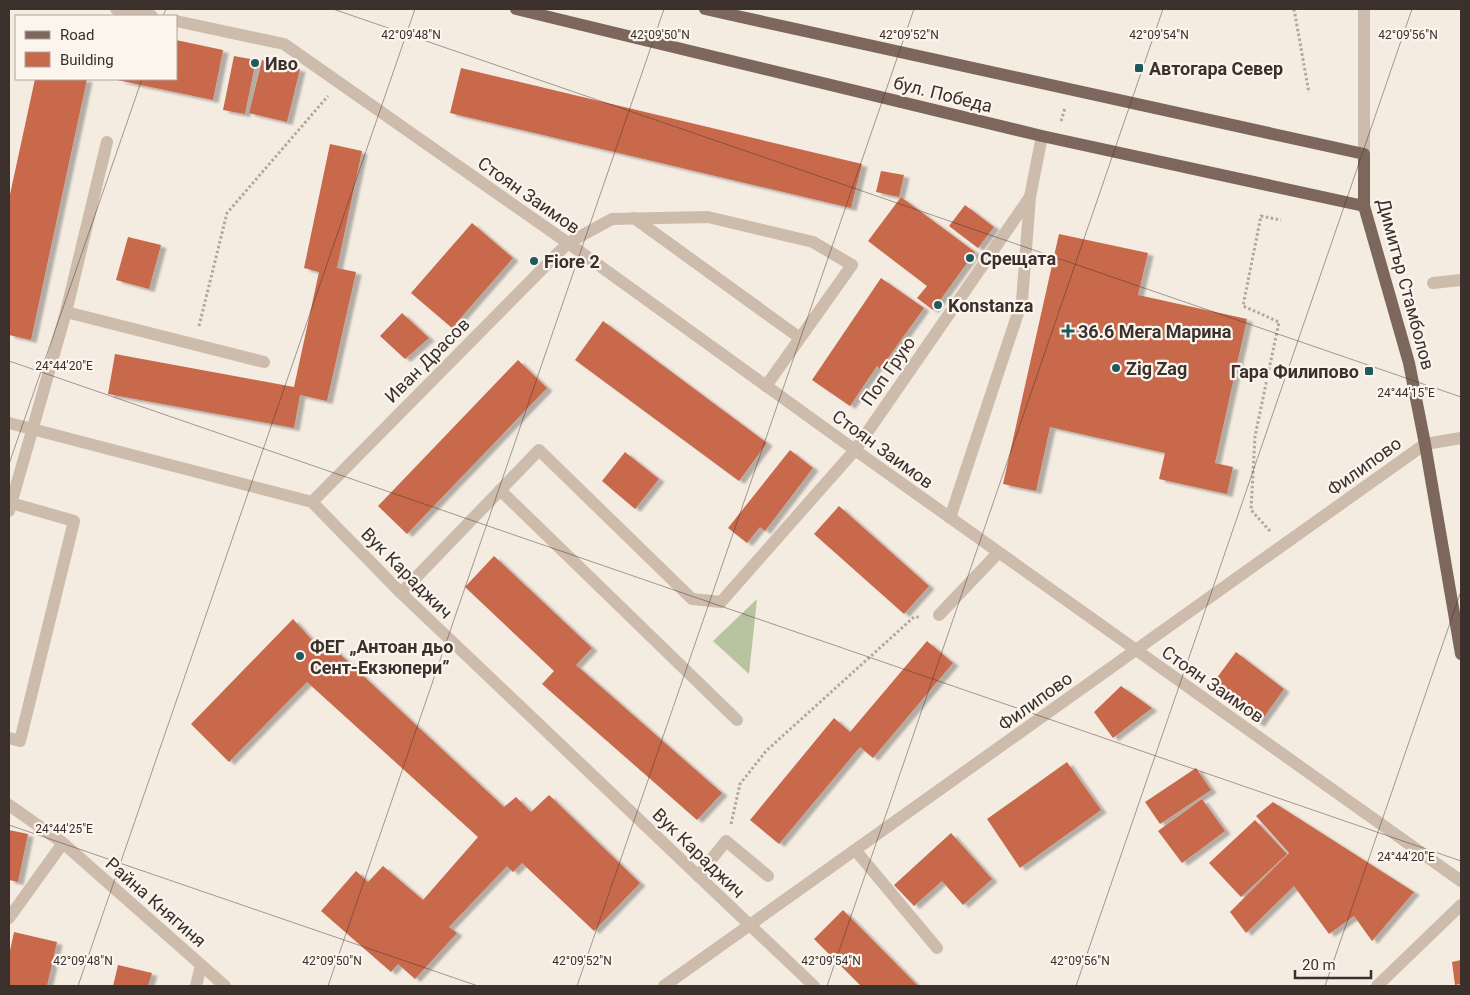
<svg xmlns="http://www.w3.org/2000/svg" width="1470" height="995" font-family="Roboto,sans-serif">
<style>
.green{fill:#b8c4a0}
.building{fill:#c8694b;filter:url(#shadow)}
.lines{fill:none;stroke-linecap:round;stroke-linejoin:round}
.path{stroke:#b9a596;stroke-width:3;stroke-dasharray:2.5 2.5;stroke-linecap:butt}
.minor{stroke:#cdbbac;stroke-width:12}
.major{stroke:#7d675c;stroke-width:12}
.ticks{fill:none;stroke:#3b302b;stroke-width:1;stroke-opacity:0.45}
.poi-dot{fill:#1f5a5e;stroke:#fbf5ee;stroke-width:2}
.labels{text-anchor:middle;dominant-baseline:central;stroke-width:4.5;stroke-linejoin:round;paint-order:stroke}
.poi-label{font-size:18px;font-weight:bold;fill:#3b302b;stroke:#fbf5ee;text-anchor:start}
.street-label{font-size:18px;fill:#3b302b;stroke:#fbf5ee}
.ticks-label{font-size:12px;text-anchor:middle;fill:#3b302b;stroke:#fbf5ee;stroke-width:4.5;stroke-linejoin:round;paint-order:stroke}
</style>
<defs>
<filter id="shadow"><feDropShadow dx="5.5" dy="3" stdDeviation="1" flood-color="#0004"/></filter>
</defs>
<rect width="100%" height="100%" fill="#f4ebe1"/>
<!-- green -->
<polygon class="green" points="757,599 749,674 713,641"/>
<!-- building -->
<g class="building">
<polygon points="176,40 223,50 213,100 117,80 176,79"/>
<polygon points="234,56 256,60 245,114 223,110"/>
<polygon points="262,60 300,69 287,122 249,113"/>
<polygon points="461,68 862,164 851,208 450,113"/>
<polygon points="35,79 87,79 31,340 9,335 9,199"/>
<polygon points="330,144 362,151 337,268 356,272 327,401 300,395 294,428 108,394 115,354 294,387 319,272 304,268"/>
<polygon points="881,171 904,175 899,197 876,192"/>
<polygon points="901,197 975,252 933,310 917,298 927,286 868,241"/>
<polygon points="965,205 994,227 978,248 949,226"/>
<polygon points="472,223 513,258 452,328 411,293"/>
<polygon points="1059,234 1148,253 1138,295 1247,319 1215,463 1233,467 1227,494 1159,479 1165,453 1050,427 1036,491 1003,484"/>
<polygon points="128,237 161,245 149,289 116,280"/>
<polygon points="881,278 924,308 880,369 877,366 850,406 812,380"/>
<polygon points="402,313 429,338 405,359 380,336"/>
<polygon points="603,321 767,443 739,481 575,360"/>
<polygon points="518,360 547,388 407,534 378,506"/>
<polygon points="790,450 813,468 765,531 760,527 747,543 728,528"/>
<polygon points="625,452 659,479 635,509 602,481"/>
<polygon points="839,506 929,586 904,614 814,534"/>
<polygon points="494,556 592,648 576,665 722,793 697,820 542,684 554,671 465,587"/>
<polygon points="293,619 321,650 329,644 504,807 516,797 531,812 549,795 640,883 594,931 522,863 513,872 507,866 449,927 457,933 415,979 398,964 391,972 321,911 356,871 368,882 383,866 423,900 478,837 307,682 229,762 191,724"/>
<polygon points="927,641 953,663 873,758 860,747 779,844 750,820 834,718 850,732"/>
<polygon points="1236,652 1284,689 1259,724 1210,687"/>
<polygon points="1121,686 1152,708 1113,738 1094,712"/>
<polygon points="1067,762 1101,810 1020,868 987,819"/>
<polygon points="1196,768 1211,790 1160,824 1145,802"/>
<polygon points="1202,799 1225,831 1182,863 1158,831"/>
<polygon points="1273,802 1414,892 1372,941 1354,916 1329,934 1294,886 1246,933 1230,912 1289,853 1256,816"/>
<polygon points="1255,820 1287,854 1241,897 1209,863"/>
<polygon points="9,830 28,834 18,882 9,880"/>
<polygon points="951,833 992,879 963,905 942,881 914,906 894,885"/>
<polygon points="843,910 918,986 861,986 814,939"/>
<polygon points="14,932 57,942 47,986 9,986 9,955"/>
<polygon points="1461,960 1461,984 1455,985 1452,962"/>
<polygon points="118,965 152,973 148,986 113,986"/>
</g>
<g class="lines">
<!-- path -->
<g class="path">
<polyline points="1294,9 1309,93"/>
<polyline points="1061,121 1065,108"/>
<polyline points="199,326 227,213 328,96"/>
<polyline points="1270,531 1251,510 1255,436 1279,322 1243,306 1261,216 1281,220"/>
<polyline points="731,824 740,784 766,751 914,617 921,617"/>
</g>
<!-- minor -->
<g class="minor">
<polyline points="116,9 152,16"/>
<polyline points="1364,9 1364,154"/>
<polyline points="176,21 284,44 568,243 855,450 1461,881"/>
<polyline points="634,218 800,338"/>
<polyline points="1433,283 1461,280"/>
<polyline points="66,312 264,362"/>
<polyline points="9,423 312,502 401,593 814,986"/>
<polyline points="500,490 737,720"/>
<polyline points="312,502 568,243 612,219 708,217 813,242 852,265 766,386"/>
<polyline points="9,511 66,312 107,142"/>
<polyline points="950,518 1022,301 1030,197 1042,136"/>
<polyline points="401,593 539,450 692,599 721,602 855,450 1030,197"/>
<polyline points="939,615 998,553"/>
<polyline points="9,738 20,741 74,521 11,503"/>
<polyline points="9,805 63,843 225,986"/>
<polyline points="856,851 937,948"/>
<polyline points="698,876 726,841 768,876"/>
<polyline points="9,918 63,843"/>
<polyline points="196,986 201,965"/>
<polyline points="664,986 1425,444 1461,438"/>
<polyline points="1377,986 1461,905"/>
</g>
<!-- major -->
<g class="major">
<polyline points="516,9 1042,136 1364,206"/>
<polyline points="705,9 1364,154 1364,206 1409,363 1425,444 1461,654"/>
</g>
</g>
<!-- ticks -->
<path class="ticks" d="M333 9 1461 397M163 16 166 9M9 361 1461 861M9 464 142 79M9 825 478 986M78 986 415 9M328 986 664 9M577 986 914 9M827 986 1163 9M1076 986 1412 9M1325 986 1461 591"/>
<!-- markers -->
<g class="poi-dot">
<circle cx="255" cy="63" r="5"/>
<rect x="1134" y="63" width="10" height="10" rx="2.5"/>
<circle cx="970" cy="258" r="5"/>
<circle cx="534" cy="261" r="5"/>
<circle cx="938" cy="305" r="5"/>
<path d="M1065.5 323.5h5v5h5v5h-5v5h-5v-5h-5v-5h5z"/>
<circle cx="1116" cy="368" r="5"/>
<rect x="1364" y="366" width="10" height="10" rx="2.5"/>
<circle cx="300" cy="656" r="5"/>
</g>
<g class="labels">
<!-- poi labels -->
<g class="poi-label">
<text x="265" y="63">Иво</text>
<text x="1149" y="68">Автогара Север</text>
<text x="980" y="258">Срещата</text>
<text x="544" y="261">Fiore 2</text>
<text x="948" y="305">Konstanza</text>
<text x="1078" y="331">36.6 Мега Марина</text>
<text x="1126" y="368">Zig Zag</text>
<text x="1359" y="371" text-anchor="end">Гара Филипово</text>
<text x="310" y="646">ФЕГ „Антоан дьо<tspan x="310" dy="21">Сент-Екзюпери”</tspan></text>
</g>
<!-- street labels -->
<g class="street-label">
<text transform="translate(943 94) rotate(14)">бул. Победа</text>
<text transform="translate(529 195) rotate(35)">Стоян Заимов</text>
<text transform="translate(1406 284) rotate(75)">Димитър Стамболов</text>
<text transform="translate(427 360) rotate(-45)">Иван Драсов</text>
<text transform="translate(888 371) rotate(-55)">Поп Грую</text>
<text transform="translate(883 449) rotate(36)">Стоян Заимов</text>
<text transform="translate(1364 466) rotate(-36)">Филипово</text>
<text transform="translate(407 573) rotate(45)">Вук Караджич</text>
<text transform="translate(1213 684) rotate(35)">Стоян Заимов</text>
<text transform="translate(1035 701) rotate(-36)">Филипово</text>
<text transform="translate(699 853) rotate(44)">Вук Караджич</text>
<text transform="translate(156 902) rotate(41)">Райна Княгиня</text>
</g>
</g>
<g class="ticks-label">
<text x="411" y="39">42°09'48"N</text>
<text x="660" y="39">42°09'50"N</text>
<text x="909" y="39">42°09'52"N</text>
<text x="1159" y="39">42°09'54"N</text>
<text x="1408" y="39">42°09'56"N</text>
<text x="64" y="370">24°44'20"E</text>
<text x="1406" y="397">24°44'15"E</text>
<text x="64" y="833">24°44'25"E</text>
<text x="1406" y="861">24°44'20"E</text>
<text x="83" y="965">42°09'48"N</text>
<text x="332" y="965">42°09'50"N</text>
<text x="582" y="965">42°09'52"N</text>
<text x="831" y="965">42°09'54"N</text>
<text x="1080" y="965">42°09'56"N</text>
</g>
<!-- border -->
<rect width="1470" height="995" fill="none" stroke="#3b302b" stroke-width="20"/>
<!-- legend -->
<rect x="15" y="15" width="162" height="65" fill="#fbf5ee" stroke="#aea6a0"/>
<rect x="25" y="31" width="25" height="8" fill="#7d675c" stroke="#aea6a0"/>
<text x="60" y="40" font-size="15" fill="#3b302b">Road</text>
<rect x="25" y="52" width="25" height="15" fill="#c8694b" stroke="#aea6a0"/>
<text x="60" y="65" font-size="15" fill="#3b302b">Building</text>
<!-- scale -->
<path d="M1295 970v8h76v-8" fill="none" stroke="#3b302b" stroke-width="2.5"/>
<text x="1302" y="970" font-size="15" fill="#3b302b" stroke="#fbf5ee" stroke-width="4" paint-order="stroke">20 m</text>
</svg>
